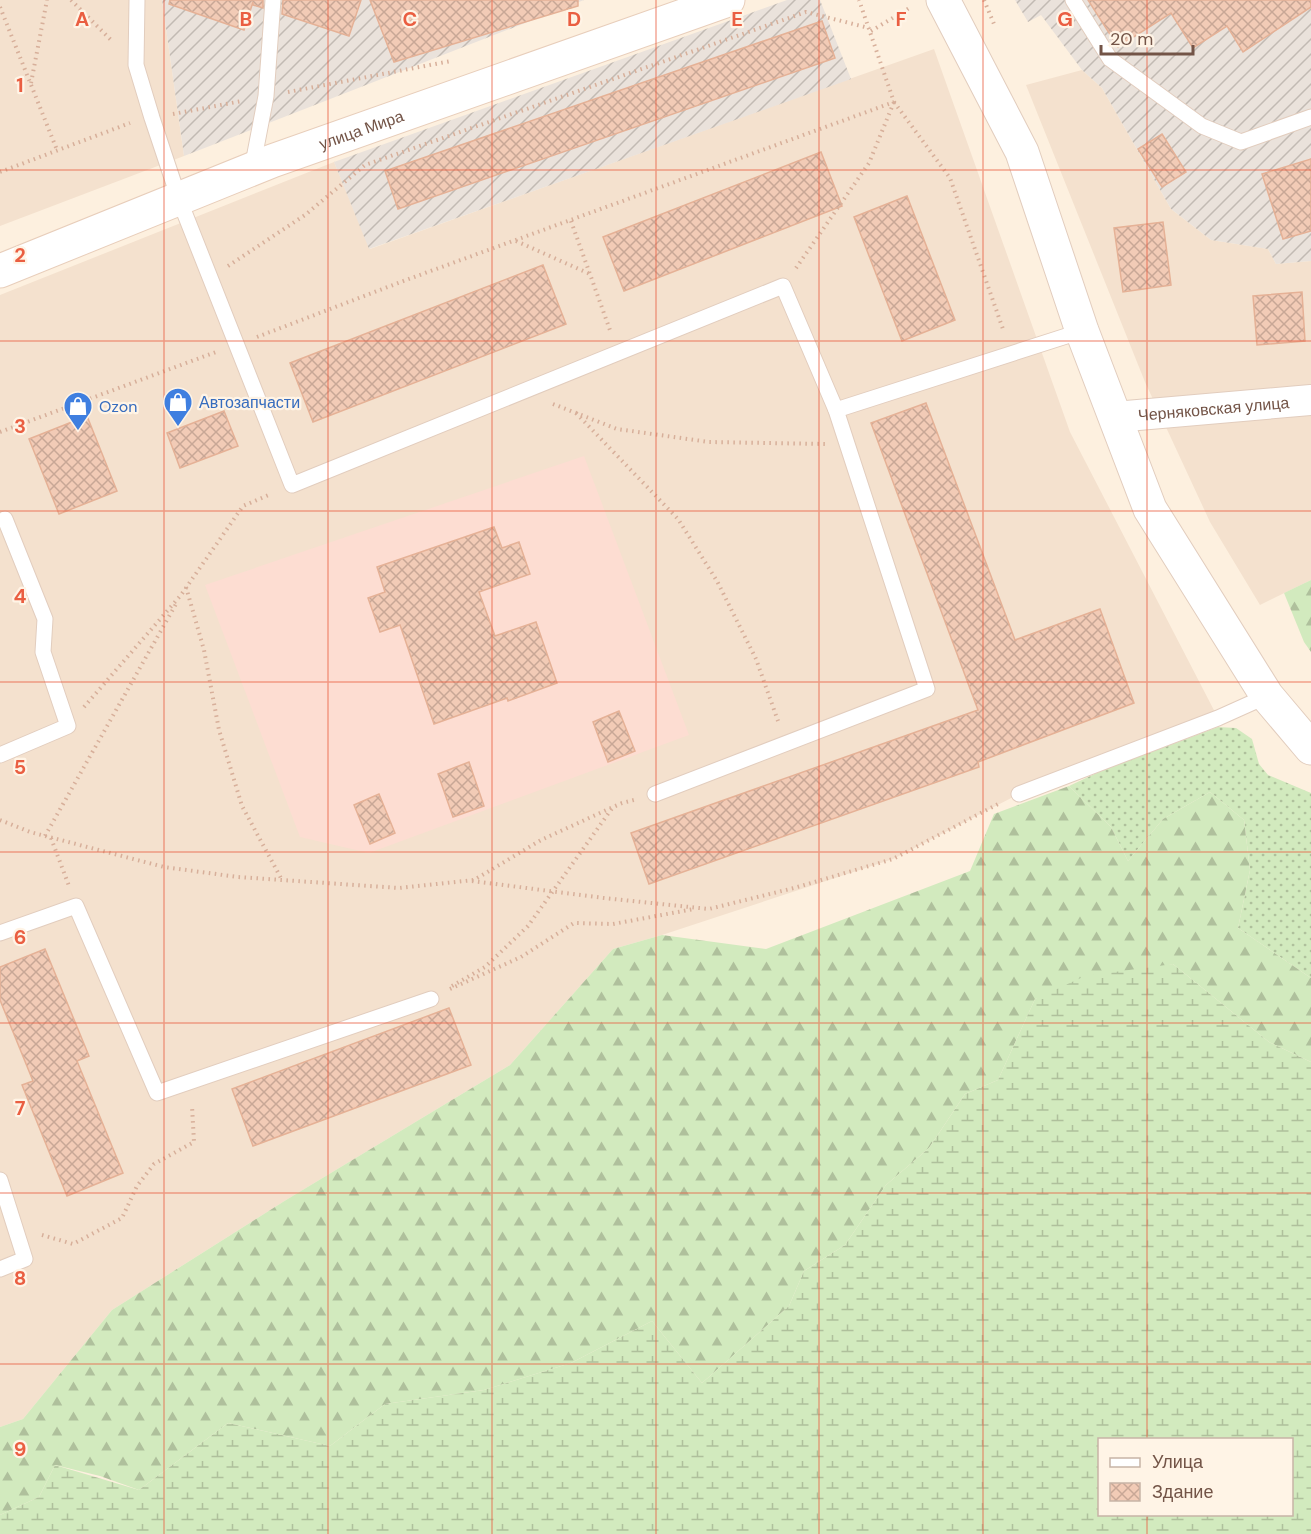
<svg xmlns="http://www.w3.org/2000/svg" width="1311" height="1534" font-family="'DM Sans',sans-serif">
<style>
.residential{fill:#f4e1ce}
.commercial{fill:#fdddd2}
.industrial{fill:url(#industrial-furrows)}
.grass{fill:url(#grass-dots)}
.forest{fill:url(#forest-firs)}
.wetland{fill:url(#wetland-marsh);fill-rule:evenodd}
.building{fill:url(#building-cross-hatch);stroke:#e5b196;stroke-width:1.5}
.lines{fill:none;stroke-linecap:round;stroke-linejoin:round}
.service-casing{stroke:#e2cdbe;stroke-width:17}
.minor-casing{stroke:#e2cdbe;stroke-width:32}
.tertiary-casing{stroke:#e2cdbe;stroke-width:35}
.secondary-casing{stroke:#e8cebb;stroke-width:35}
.path{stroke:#d7af9a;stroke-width:4;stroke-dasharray:1.5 4.5;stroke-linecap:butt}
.service{stroke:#fff;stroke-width:15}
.minor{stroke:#fff;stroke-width:30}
.tertiary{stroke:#fff;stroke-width:33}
.secondary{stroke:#fff;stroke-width:33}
.grid{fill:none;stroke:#ea5e41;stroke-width:1.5;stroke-opacity:0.55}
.labels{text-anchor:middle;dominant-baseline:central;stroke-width:4.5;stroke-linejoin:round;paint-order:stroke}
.street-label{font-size:16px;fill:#735447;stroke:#fff4e6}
.shop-label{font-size:16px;fill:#366cbe;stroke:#fff4e6;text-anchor:start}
.grid-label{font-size:20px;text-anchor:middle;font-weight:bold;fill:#ea5e41;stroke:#fff4e6;stroke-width:4.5;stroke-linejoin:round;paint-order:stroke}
</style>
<defs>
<pattern id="industrial-furrows" width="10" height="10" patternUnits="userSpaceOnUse" patternTransform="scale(1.5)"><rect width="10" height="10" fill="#eae2db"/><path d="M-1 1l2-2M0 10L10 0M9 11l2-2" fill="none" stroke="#c2bab3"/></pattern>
<pattern id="grass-dots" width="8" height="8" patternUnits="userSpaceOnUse" patternTransform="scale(1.5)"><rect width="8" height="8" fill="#d2eabe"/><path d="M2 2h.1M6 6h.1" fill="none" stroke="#afc09c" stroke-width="1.8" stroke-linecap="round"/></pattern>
<pattern id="forest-firs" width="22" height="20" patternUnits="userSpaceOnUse" patternTransform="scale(1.5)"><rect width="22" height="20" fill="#d2eabe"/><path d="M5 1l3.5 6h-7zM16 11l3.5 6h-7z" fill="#afc09c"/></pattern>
<pattern id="wetland-marsh" width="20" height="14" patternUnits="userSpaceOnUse" patternTransform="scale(1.5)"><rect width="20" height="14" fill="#d2eabe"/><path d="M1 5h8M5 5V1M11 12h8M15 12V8" fill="none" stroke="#afc09c"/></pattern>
<pattern id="building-cross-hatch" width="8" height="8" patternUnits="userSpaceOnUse" patternTransform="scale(1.5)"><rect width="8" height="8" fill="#f2cbb6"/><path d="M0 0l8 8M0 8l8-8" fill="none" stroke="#c8a796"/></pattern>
</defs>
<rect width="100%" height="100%" fill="#fdf0df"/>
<!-- residential -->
<g class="residential">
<polygon points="0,0 162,0 184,156 0,226"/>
<polygon points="934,49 1070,432 1218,718 1019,794 893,859 662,935 613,949 510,1065 286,1200 112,1310 23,1419 0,1427 0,295 334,162 370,249"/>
<polygon points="1082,70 1102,88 1171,209 1211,240 1268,249 1276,264 1311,261 1311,580 1260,605 1210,522 1145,382 1026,85"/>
</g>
<!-- commercial -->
<polygon class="commercial" points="584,456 689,735 369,853 300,837 205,585"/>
<!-- industrial -->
<g class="industrial">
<polygon points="162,0 584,0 184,156"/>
<polygon points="787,0 820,0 851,79 369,249 334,162"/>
<polygon points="1015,0 1311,0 1311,261 1276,264 1268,249 1211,240 1171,209 1102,88 1082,70 1041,15 1028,22"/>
</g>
<!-- grass -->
<polygon class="grass" points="1218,727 1236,728 1252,739 1259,764 1268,775 1311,793 1311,978 1238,928 1250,870 1244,820 1210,792 1163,819 1128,861 1111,827 1069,786 1103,770"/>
<!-- forest -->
<g class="forest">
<polygon points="1311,580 1311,652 1304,642 1284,593"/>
<polygon points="1069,786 1111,827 1128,861 1163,819 1210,792 1244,820 1250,870 1238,928 1311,978 1311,1062 1269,1042 1173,964 1035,999 998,1080 965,1094 929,1148 886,1185 845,1245 804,1271 789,1306 702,1383 652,1321 571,1363 484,1390 385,1404 330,1446 228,1423 139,1490 100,1476 55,1465 39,1497 0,1515 0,1427 23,1419 112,1310 286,1200 510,1065 613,949 662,935 766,949 970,871 994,814"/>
</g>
<!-- wetland -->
<path class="wetland" d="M1173 964 1269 1042 1311 1062V1534H0V1515L39 1497 55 1465 139 1490 228 1423 330 1446 385 1404 484 1390 571 1363 652 1321 702 1383 789 1306 804 1271 845 1245 886 1185 929 1148 965 1094 998 1080 1035 999 1085 976ZM1100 1440H1292V1514H1100Z"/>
<!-- building -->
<g class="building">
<polygon points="170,0 263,0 263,8 253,5 253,2 244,30 169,4"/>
<polygon points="283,0 361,0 349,36 282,14"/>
<polygon points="370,0 578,0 578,6 394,62"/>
<polygon points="1088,0 1311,0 1311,7 1243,52 1227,26 1193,48 1171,13 1118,47"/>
<polygon points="822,21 835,58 398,209 385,171"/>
<polygon points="1162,134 1186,172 1162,187 1138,149"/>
<polygon points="821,152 842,206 624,291 603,237"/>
<polygon points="1311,159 1311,231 1283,239 1262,174"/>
<polygon points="907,196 955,320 902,341 854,217"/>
<polygon points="1163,222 1171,285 1123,292 1114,228"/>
<polygon points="543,265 566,324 313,422 290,363"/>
<polygon points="1302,292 1305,341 1257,345 1253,296"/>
<polygon points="926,403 1015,640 1100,609 1134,703 978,762 979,767 649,884 631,833 978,710 871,423"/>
<polygon points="224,411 238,446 180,468 167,433"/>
<polygon points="87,416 117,491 59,514 29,439"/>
<polygon points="494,527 502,548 519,542 530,574 479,592 495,636 536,622 557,683 508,701 507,698 434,724 400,625 380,632 368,598 385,592 377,567"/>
<polygon points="619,711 635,751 608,762 593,722"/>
<polygon points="469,762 484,806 453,817 438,774"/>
<polygon points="379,794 395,833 370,844 354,805"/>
<polygon points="45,949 89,1056 77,1061 123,1173 67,1196 22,1085 33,1081 0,1000 0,967"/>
<polygon points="449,1008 471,1065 253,1146 232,1089"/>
</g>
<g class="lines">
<!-- service casing -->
<g class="service-casing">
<g id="service">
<polyline points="137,0 136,65 152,118 179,199 292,485 783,286 836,410 927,689 655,794"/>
<polyline points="1073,0 1110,59 1202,126 1241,142 1311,117"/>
<polyline points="252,169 266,96 273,0"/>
<polyline points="836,410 1082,331"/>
<polyline points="0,755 68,726 43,652 45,619 5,519"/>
<polyline points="1019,794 1218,718 1267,696"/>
<polyline points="0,933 76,906 157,1093 431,999"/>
<polyline points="0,1180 25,1259 0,1269"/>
</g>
</g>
<!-- minor casing -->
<g class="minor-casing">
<g id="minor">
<path id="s1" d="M1115 417 1311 400"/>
</g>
</g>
<!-- tertiary casing -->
<g class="tertiary-casing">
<polyline id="tertiary" points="943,0 1022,152 1082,331 1150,509 1267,696 1311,748"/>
</g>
<!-- secondary casing -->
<g class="secondary-casing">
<g id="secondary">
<path id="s2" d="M0 271 272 161 728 0"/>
</g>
</g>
<!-- path -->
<g class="path">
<polyline points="71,0 113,42"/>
<polyline points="984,0 994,24"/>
<polyline points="0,7 57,150"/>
<polyline points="871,31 911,7"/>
<polyline points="31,83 47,0"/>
<polyline points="288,92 451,61"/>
<polyline points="894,102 950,178 1004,332"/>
<polyline points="173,114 242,101"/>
<polyline points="0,172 130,123"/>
<polyline points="571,221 611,333"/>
<polyline points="516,241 590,274"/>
<polyline points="228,266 305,215 365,165 806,12 869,28"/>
<polyline points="796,268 869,163 894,102"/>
<polyline points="257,337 406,280 894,102 859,0"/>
<polyline points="553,404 617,429 709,442 825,444"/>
<polyline points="576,413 678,519 717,581 756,659 778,721"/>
<polyline points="0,432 216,352"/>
<polyline points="186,587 204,650 219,730 242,806 282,880"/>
<polyline points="84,707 181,595 243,506 271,494"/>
<polyline points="0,820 30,832 164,867 238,877 399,888 474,880 541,840 622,803 634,800"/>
<polyline points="45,836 176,604"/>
<polyline points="51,838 69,886"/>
<polyline points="472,881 604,898 709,909 794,888 893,859 1000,803"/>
<polyline points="452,986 485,967 528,926 613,807"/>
<polyline points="450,989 521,957 574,923 613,924 694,909"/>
<polyline points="42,1235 73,1244 122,1218 137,1186 154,1164 194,1142 192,1106"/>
</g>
<!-- service -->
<use href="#service" class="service"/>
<!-- minor -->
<use href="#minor" class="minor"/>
<!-- tertiary -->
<use href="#tertiary" class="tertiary"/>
<!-- secondary -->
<use href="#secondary" class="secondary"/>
</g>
<!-- grid -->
<path class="grid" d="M164 0V1534M328 0V1534M492 0V1534M656 0V1534M819 0V1534M983 0V1534M1147 0V1440M0 170H1311M0 341H1311M0 511H1311M0 682H1311M0 852H1311M0 1023H1311M0 1193H1311M0 1364H1311M1147 1514V1534"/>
<!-- icons -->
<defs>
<g id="shop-pin" transform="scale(1.5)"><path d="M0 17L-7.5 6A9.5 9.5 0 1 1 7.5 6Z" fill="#3f7fe0" stroke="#fff4e6"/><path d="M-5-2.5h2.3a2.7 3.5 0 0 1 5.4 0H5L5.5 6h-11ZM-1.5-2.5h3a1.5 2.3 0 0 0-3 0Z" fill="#fff"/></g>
</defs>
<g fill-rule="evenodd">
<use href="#shop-pin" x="178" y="402"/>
<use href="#shop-pin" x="78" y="406"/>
</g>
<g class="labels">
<!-- street labels -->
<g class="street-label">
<text stroke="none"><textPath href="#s2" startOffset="388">улица Мира</textPath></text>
<text stroke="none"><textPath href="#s1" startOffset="99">Черняковская улица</textPath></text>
</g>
<!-- shop labels -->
<g class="shop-label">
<text x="199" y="402">Автозапчасти</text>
<text x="99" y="406">Ozon</text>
</g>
</g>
<g class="grid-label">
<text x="82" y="26">A</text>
<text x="246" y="26">B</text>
<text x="410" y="26">C</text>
<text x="574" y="26">D</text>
<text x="737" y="26">E</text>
<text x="901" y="26">F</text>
<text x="1065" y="26">G</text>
<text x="20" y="92">1</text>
<text x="20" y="262">2</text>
<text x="20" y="433">3</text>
<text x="20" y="603">4</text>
<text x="20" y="774">5</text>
<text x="20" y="944">6</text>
<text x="20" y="1115">7</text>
<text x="20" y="1285">8</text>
<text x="20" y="1456">9</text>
</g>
<!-- legend -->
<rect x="1098" y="1438" width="195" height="78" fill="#fff4e6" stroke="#c7b4a6" stroke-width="1.5"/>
<rect x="1110" y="1458" width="30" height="9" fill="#ffffff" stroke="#c7b4a6" stroke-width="1.5"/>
<text x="1152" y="1468" font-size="18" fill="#735447">Улица</text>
<rect x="1110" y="1483" width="30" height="18" fill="url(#building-cross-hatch)" stroke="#c7b4a6" stroke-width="1.5"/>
<text x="1152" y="1498" font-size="18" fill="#735447">Здание</text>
<!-- scale -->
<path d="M1101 45v9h92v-9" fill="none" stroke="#735447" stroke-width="3"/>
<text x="1110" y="45" font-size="18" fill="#735447" stroke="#fff4e6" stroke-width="4.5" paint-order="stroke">20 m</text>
</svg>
